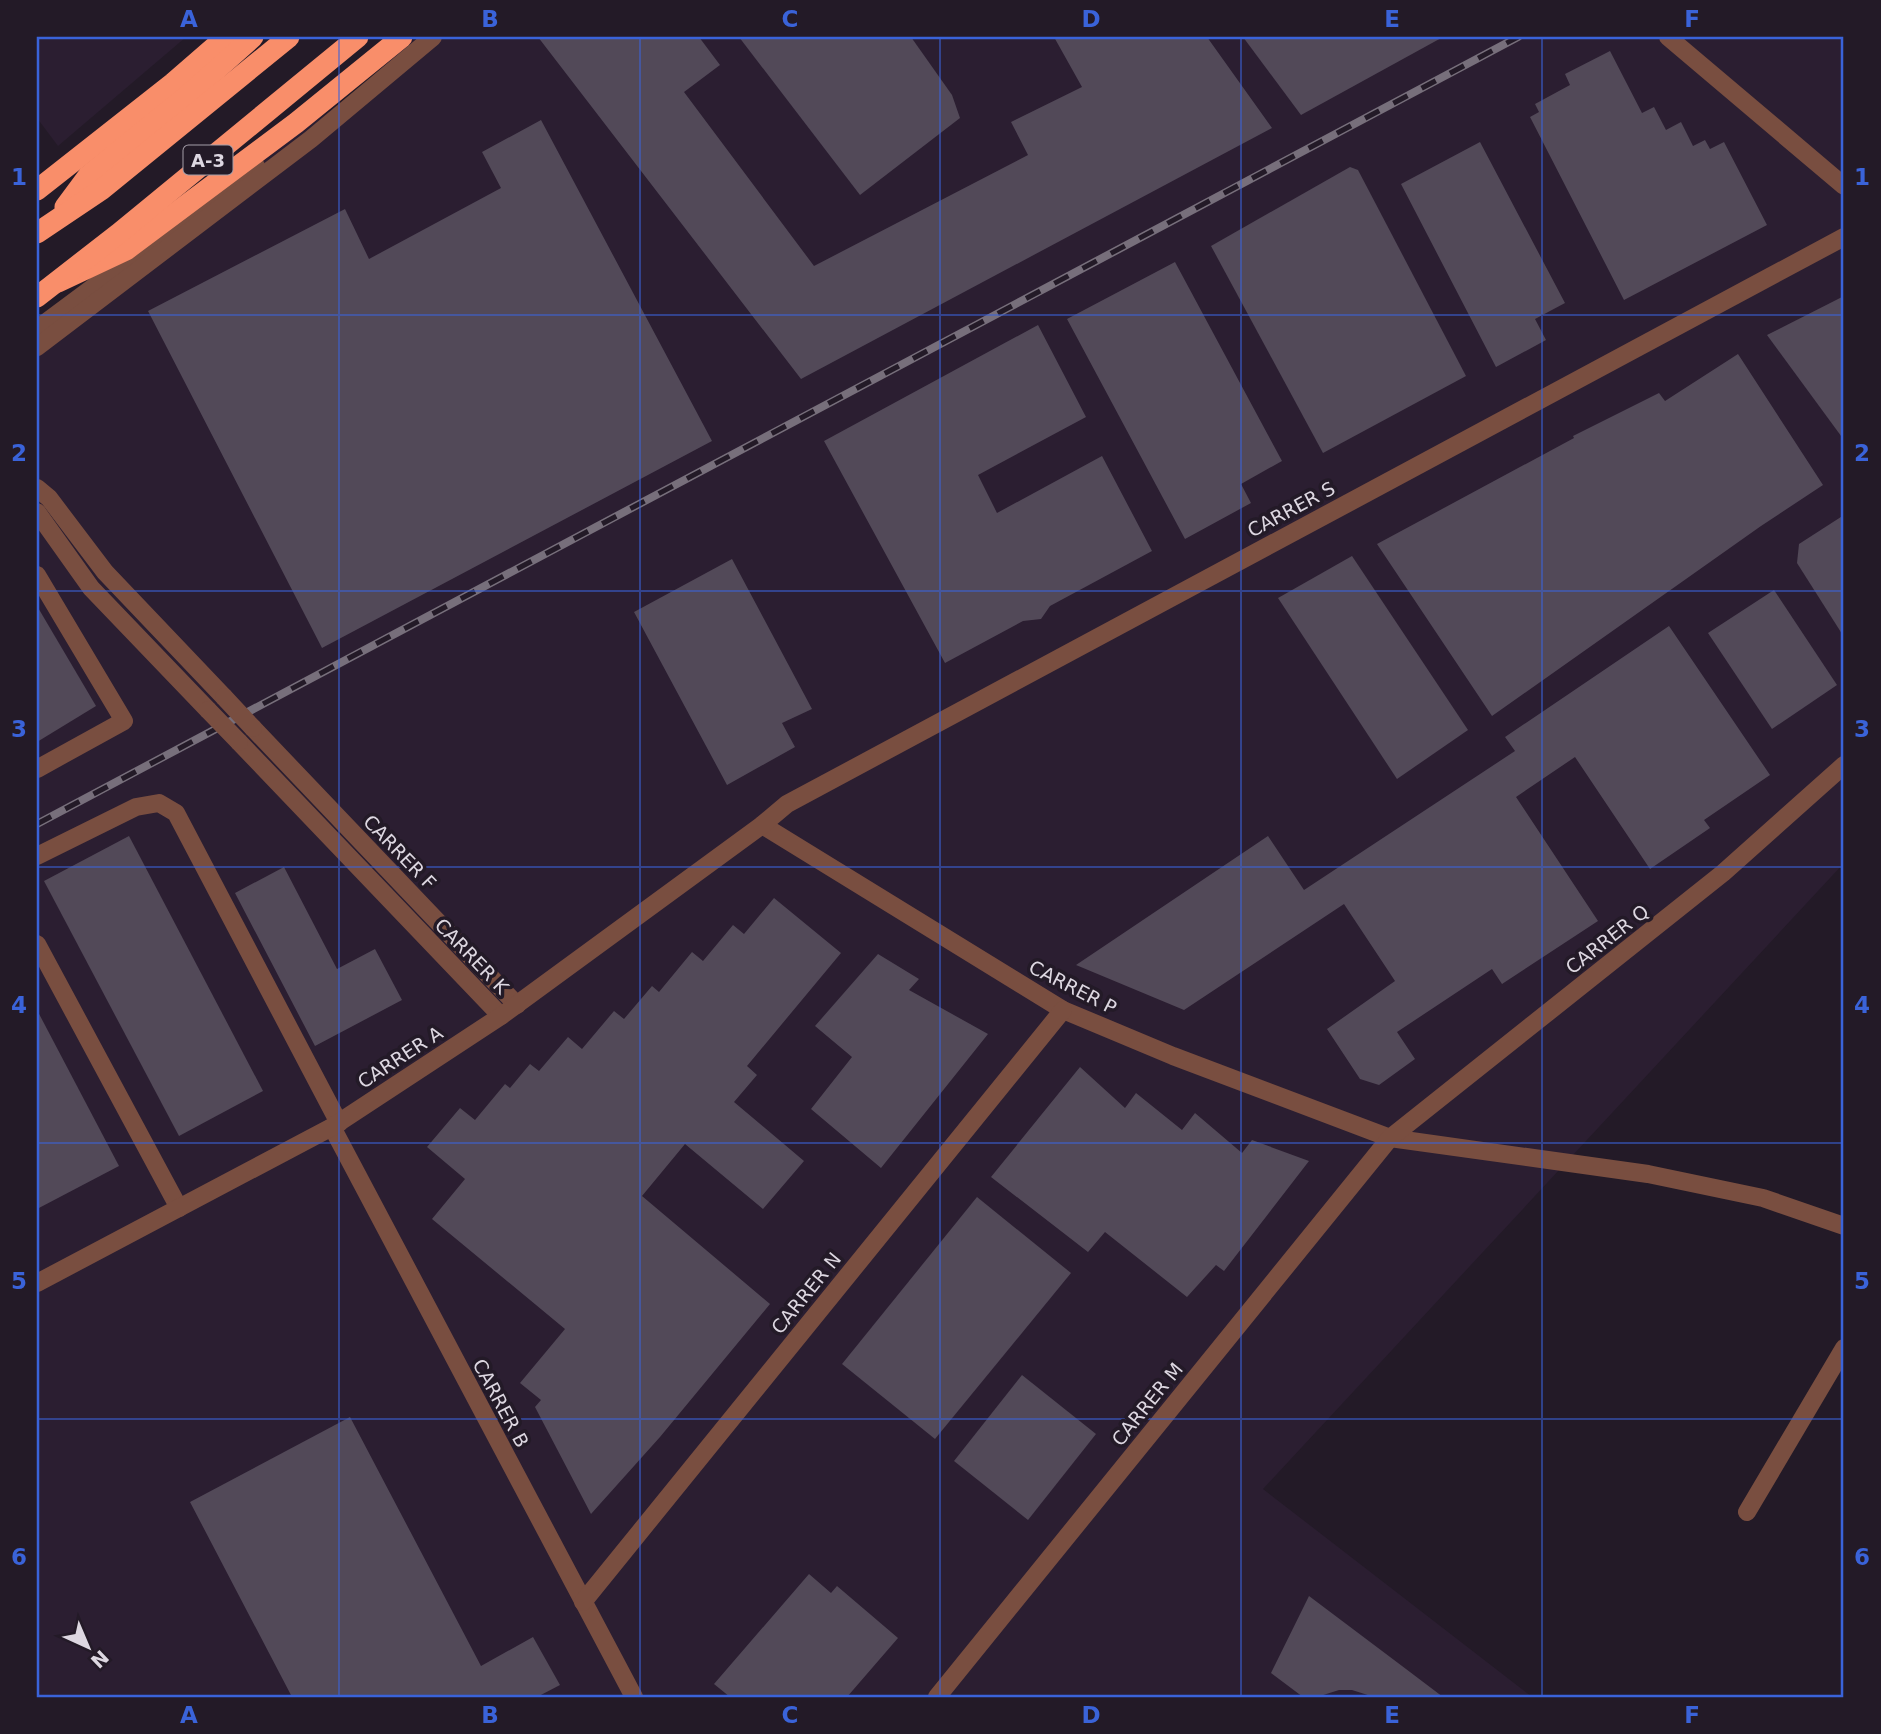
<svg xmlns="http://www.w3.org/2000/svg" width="1881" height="1734" font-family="'DejaVu Sans',sans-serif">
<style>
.built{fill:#2b1e31}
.building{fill:#524958}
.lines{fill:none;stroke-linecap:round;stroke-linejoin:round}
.minor{stroke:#794e40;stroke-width:18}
.highway{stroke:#f98e6a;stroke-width:21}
.rail-casing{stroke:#776f7b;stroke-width:8}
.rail{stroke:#231a27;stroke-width:5;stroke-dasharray:16;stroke-linecap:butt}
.minor-bridge{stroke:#794e40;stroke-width:18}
.grid{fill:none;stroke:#3a63d9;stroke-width:2;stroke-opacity:0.55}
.labels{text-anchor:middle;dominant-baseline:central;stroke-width:7;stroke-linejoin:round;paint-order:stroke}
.shield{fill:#231a27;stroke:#a59ea9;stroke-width:2}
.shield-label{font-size:18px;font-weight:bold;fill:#ddd7e1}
.street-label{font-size:19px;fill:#ddd7e1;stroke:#231a27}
.neatline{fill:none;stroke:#3a63d9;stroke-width:2.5}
.grid-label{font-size:23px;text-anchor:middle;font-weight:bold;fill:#3a63d9}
</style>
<rect width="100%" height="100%" fill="#231a27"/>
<!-- built -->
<g class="built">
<polygon points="37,37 186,37 58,146 37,118"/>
<polygon points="416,37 1844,37 1844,863 1263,1489 1532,1697 37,1697 37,319 349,97"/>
</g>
<!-- building -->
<g class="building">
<polygon points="538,37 699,37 720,65 684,92 814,266 1028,155 1011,122 1082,87 1054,37 1207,37 1272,128 801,379"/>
<polygon points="739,37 911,37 952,95 960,118 860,195"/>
<polygon points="1243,37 1443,37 1301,115"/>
<polygon points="1610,51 1642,113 1654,107 1666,130 1681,122 1693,146 1705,140 1710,149 1724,142 1767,225 1624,300 1530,117 1539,112 1535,104 1570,85 1565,74"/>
<polygon points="541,120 712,441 322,648 148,311 345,209 369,259 501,188 482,152"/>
<polygon points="1480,142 1565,303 1535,319 1546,340 1496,367 1401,184"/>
<polygon points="1350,167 1358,170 1466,376 1323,453 1211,246"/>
<polygon points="1175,262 1282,461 1241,484 1251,503 1185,539 1067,319"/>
<polygon points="1844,296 1844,440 1767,335"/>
<polygon points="1038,325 1086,417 978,475 997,513 1102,456 1152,551 1050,606 1041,619 1023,621 945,663 824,441"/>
<polygon points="1738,354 1823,485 1761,526 1492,716 1377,544 1574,438 1573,436 1659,393 1665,401"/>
<polygon points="1844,515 1844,637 1797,563 1799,544"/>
<polygon points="1352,556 1468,730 1397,779 1278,598"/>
<polygon points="732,559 812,709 782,723 795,747 727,785 634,612"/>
<polygon points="1774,590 1837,685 1772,729 1708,633"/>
<polygon points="37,606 96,706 37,742"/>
<polygon points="1669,626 1770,775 1704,820 1710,828 1650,869 1575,757 1516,797 1598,921 1502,984 1492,969 1397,1032 1415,1059 1379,1085 1360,1079 1327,1029 1395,981 1344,904 1184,1010 1076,965 1268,836 1304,890 1515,751 1505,737"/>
<polygon points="129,836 263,1091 179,1136 44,881"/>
<polygon points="284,867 337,969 375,949 402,1000 315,1046 235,893"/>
<polygon points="774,898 841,953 747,1066 757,1075 734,1102 804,1161 763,1209 685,1144 642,1196 770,1304 660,1437 591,1514 535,1407 541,1400 520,1383 565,1329 432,1219 465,1179 427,1147 460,1108 475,1120 505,1084 510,1088 530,1064 539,1071 568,1037 582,1049 614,1011 624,1019 652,986 659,992 692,952 703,961 733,925 744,934"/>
<polygon points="878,954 919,979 909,990 988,1034 881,1168 811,1109 852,1057 815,1026"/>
<polygon points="37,1010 119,1166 37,1209"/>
<polygon points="1080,1067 1125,1108 1136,1093 1182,1130 1195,1113 1242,1153 1252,1140 1309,1161 1224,1271 1216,1265 1187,1297 1105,1232 1088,1252 991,1177"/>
<polygon points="977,1197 1071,1273 935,1439 842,1364"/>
<polygon points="1022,1375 1096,1434 1028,1520 954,1461"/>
<polygon points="350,1417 481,1666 533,1637 560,1685 537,1697 292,1697 190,1502"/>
<polygon points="809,1574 831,1593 837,1586 898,1638 847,1697 730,1697 714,1684"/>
<polygon points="1309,1596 1406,1669 1443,1697 1374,1697 1352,1690 1339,1690 1317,1697 1303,1697 1271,1673"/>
</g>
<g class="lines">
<!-- minor -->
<g class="minor">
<polyline points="1668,37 1844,186"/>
<polyline points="37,329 256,166"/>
<polyline points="37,347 311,139 433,37"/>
<polyline points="37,488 49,498 105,572 224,697"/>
<polyline points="37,512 91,588 208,710"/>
<polyline points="37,575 124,721 37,769"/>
<polyline points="253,728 517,1005"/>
<polyline points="239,742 501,1016"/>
<polyline points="762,825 1063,1010 1173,1056 1390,1138 1648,1174 1763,1198 1844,1226"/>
<polyline points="37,856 136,807 159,803 176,813 339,1123"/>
<polyline points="37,944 179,1208"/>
<polyline points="332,1127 634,1697"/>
<polyline points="37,1283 332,1127 501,1016 762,825 787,804 1844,237"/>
<polyline points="1747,1512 1844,1348"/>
<polyline points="583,1602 1063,1010"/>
<polyline points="937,1697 1390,1138 1723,873 1844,765"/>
</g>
<!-- highway -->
<g class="highway">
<polyline points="37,190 173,83 226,37"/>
<polyline points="65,207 88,176 187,96 253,37"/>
<polyline points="37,233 101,190 289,37"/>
<polyline points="58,282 126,250 296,123 402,37"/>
<polyline points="37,297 118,234 358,37"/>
</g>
<!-- rail casing -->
<g class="rail-casing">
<polyline id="rail" points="37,824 1518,37"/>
</g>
<!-- rail -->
<use href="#rail" class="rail"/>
<!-- minor-bridge -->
<g class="minor-bridge">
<polyline points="224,697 253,728"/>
<polyline points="208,710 239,742"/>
</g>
</g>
<!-- grid -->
<path class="grid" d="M339 37V1697M640 37V1697M940 37V1697M1241 37V1697M1542 37V1697M37 315H1844M37 591H1844M37 867H1844M37 1143H1844M37 1419H1844"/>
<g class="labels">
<!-- shield labels -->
<rect class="shield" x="183.5" y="145.5" width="49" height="29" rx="5"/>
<g class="shield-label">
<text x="208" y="160">A-3</text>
</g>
<!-- street labels -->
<g class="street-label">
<text transform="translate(1291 509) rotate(-28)">CARRER S</text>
<text transform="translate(400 852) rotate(46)">CARRER F</text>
<text transform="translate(1607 939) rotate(-38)">CARRER Q</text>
<text transform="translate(472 956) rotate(46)">CARRER K</text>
<text transform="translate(1073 987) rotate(27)">CARRER P</text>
<text transform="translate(400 1057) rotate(-33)">CARRER A</text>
<text transform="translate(806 1293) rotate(-51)">CARRER N</text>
<text transform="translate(501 1403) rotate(62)">CARRER B</text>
<text transform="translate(1147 1404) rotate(-51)">CARRER M</text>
</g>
</g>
<!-- border -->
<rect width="1881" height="1734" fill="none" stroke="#231a27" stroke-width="77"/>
<!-- north arrow -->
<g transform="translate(88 1647) rotate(136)" stroke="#231a27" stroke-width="5" paint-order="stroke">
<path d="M0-5L12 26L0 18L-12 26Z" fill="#ddd7e1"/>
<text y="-10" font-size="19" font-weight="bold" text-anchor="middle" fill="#ddd7e1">N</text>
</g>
<rect x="38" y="38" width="1804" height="1658" class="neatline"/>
<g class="grid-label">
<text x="189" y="27">A</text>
<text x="490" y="27">B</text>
<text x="790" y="27">C</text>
<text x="1091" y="27">D</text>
<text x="1392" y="27">E</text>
<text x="1692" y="27">F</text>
<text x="19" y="185">1</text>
<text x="1862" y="185">1</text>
<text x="19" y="461">2</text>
<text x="1862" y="461">2</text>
<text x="19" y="737">3</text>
<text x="1862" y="737">3</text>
<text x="19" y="1013">4</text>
<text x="1862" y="1013">4</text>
<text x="19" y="1289">5</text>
<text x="1862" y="1289">5</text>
<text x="19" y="1565">6</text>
<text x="1862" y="1565">6</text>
<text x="189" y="1723">A</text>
<text x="490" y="1723">B</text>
<text x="790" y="1723">C</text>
<text x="1091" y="1723">D</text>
<text x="1392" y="1723">E</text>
<text x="1692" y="1723">F</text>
</g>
</svg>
